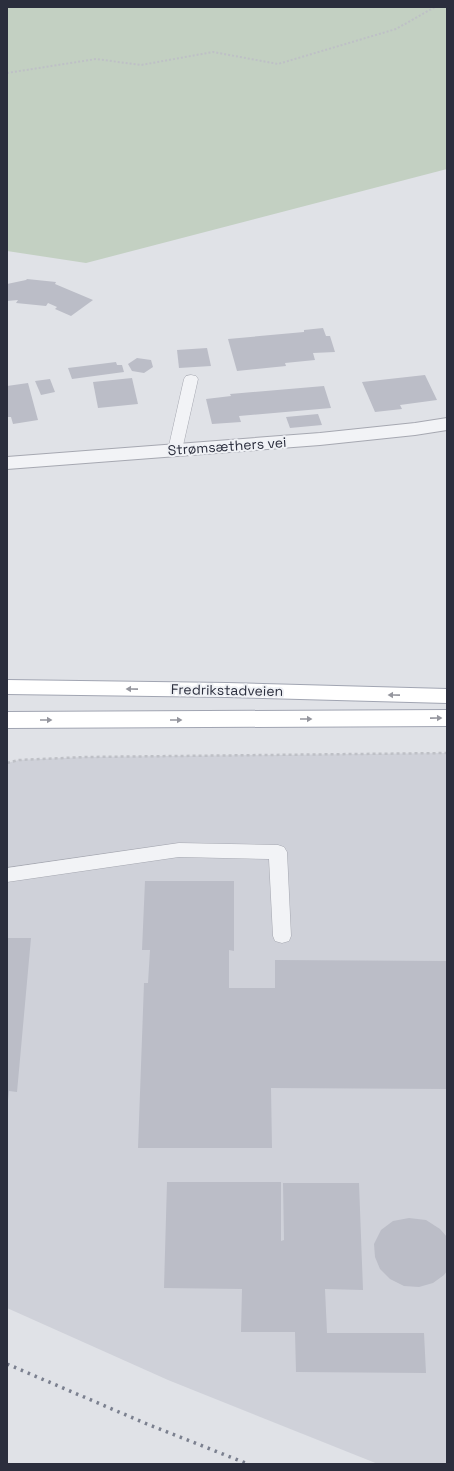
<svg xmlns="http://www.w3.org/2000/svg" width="454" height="1471" font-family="'Space Grotesk',sans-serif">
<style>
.built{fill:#cfd1d9}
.green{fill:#c3d0c2}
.building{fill:#bbbdc7}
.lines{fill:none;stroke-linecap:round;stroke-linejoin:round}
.service-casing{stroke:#a6a8b1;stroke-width:1}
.minor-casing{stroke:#a6a8b1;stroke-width:2}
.primary-casing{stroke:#a1a5b2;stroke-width:2}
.path-far1{stroke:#bec0c6;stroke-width:2;stroke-dasharray:2 2;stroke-linecap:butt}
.path{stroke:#bec0c6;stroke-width:2.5;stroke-dasharray:3 3;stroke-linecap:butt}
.service{fill:#f2f3f6;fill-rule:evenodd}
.minor{fill:#f2f3f6;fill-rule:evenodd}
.primary{fill:#fff;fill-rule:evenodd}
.rail{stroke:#7b808f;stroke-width:3.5;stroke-dasharray:2.5 5;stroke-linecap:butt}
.oneway{fill:#95969e}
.labels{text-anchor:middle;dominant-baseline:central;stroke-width:4;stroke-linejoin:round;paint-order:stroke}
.street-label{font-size:14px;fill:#2b2e3d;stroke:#eff1f5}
</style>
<rect width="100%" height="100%" fill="#e0e2e7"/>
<!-- built -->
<polygon class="built" points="447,753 447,1464 378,1464 168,1380 7,1308 7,763 19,760 86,757"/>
<!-- green -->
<polygon class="green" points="7,7 447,7 447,169 86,263 7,251"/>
<!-- building -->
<g class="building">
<polygon points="27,279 56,282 55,284 93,300 71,316 55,309 57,307 48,303 46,306 16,303 18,300 7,301 7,284 26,280"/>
<polygon points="323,328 326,336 330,336 335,352 313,353 315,360 285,363 286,366 237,371 228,339 304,332 304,330"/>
<polygon points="207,348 211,366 179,368 177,350"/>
<polygon points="137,358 151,360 153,367 144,373 132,371 128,364"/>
<polygon points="116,362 117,365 122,365 124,372 72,379 68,368"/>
<polygon points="425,375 437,400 400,405 402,409 375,412 362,382"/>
<polygon points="132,378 138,404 98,408 93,382"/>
<polygon points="50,379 55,392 41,395 35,381"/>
<polygon points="28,383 38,420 13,424 11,417 7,417 7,386"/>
<polygon points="324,386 331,408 239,416 241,422 212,424 206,399 231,396 230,394"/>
<polygon points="318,414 322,425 290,428 286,417"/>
<polygon points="145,881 234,881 234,951 229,950 229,988 275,988 275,960 447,961 447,1089 271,1088 272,1148 138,1148 144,983 148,983 150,950 142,950"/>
<polygon points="7,938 31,938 17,1092 9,1091 8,1100"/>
<polygon points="167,1182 281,1182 281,1241 284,1240 283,1183 359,1183 363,1290 325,1289 327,1333 424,1333 426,1373 296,1372 295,1332 241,1332 242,1289 164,1288"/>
<polygon points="409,1218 426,1220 440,1229 447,1237 447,1271 444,1275 433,1283 419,1287 404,1286 390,1279 380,1269 375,1257 374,1244 381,1230 393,1221"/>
</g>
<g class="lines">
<!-- service casing -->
<g class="service-casing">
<g id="service">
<polygon points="191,375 196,376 198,379 182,450 180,453 175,454 170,453 168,450 184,379 186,376"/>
<polygon points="179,843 278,845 284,847 287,852 291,936 289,941 282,943 275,941 273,936 269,859 179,857 7,882 7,868"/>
</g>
</g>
<!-- minor casing -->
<g class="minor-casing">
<polygon id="minor" points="447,418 447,430 415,435 320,445 7,469 7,457 320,433 415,423"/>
</g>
<!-- primary casing -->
<g class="primary-casing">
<g id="primary">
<polygon points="7,680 227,683 447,689 447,703 227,697 7,694"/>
<polygon points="447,710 447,726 7,728 7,712"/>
</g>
</g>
<!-- path-far1 -->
<polyline class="path-far1" points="7,73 96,59 141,65 213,52 278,64 396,29 435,7"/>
<!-- path -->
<polyline class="path" points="7,763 19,760 86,757 447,753"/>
<!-- service -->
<use href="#service" class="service"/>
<!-- minor -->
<use href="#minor" class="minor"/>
<!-- primary -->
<use href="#primary" class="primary"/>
<!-- rail -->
<polyline class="rail" points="7,1364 147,1424 248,1464"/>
</g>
<!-- one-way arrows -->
<defs><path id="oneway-solid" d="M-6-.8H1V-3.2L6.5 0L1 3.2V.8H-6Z"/></defs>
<g class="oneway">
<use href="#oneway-solid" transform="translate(132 689) rotate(-179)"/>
<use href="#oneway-solid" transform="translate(394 695) rotate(-179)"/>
<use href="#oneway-solid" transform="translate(436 718) rotate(-1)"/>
<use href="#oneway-solid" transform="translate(306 719)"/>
<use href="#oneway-solid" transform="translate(46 720)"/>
<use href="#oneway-solid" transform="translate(176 720)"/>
</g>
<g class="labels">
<!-- street labels -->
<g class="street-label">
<text transform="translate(227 446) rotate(-4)">Strømsæthers vei</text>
<text transform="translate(227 690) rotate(1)">Fredrikstadveien</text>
</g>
</g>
<!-- border -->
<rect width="454" height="1471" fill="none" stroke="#2b2e3d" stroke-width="16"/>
</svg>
